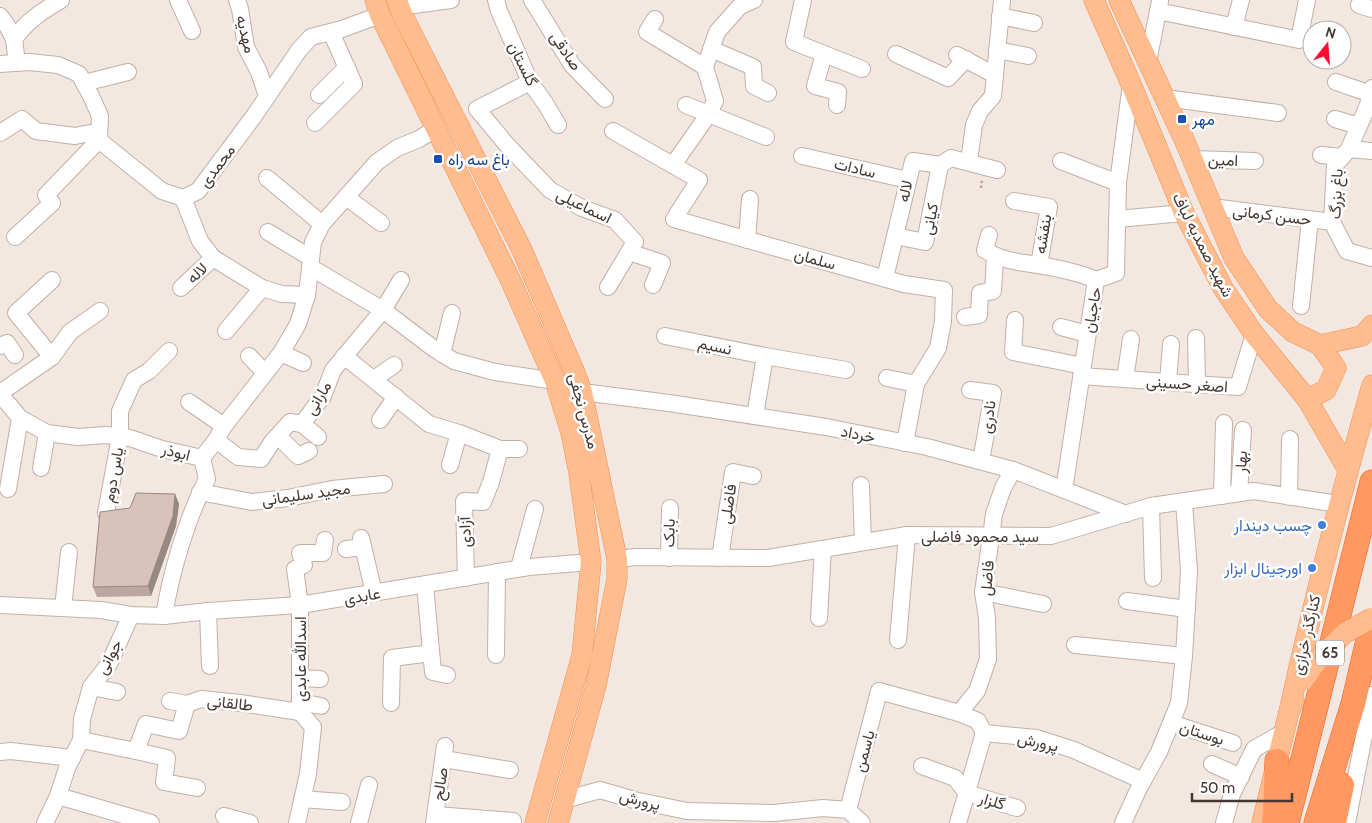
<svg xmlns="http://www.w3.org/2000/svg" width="1372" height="823" font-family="Cabin,Vazirmatn,sans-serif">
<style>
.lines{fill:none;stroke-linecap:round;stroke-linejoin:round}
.minor-casing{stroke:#c2b0a6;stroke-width:18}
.major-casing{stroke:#f09052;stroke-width:21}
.highway-casing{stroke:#ee6320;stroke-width:25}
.path{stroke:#c3a393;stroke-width:2.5;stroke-dasharray:2.5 2.5;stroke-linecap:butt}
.minor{stroke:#fff;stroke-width:16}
.major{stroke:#ffbc8f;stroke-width:20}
.highway{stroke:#ff9961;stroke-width:24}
.major-bridge-casing{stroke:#f09052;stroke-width:21;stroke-linecap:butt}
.major-bridge{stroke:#ffbc8f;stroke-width:20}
.wall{fill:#bba79f}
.shaded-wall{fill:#988882}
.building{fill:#d9c2b9;stroke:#988882}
.transit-dot{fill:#1a4fb4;stroke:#fff;stroke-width:2}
.shop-dot{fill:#3f7fe0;stroke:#fff;stroke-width:2}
.labels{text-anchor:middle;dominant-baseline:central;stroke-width:5;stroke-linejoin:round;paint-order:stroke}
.shield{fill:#fff;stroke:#7d7370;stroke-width:1}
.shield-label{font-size:15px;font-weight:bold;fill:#453732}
.street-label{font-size:16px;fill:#453732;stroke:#fff}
.transit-label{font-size:16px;fill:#164399;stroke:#fff;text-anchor:start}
.shop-label{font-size:16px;fill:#366cbe;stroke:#fff;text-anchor:end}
</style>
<rect width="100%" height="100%" fill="#f3e8e1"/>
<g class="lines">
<!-- minor casing -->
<g class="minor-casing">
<g id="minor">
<polyline points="178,0 192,31"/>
<polyline points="237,0 240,9 246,47 259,72 267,96"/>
<polyline points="496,0 499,11 530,82 545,103 558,125"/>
<polyline points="532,0 572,65 605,99"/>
<polyline points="803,0 794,42 862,69"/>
<polyline points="1359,5 1372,9"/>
<polyline points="399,7 451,0"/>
<polyline points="1158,11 1299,40 1307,0"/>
<polyline points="0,16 6,24 14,39"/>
<polyline points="1000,16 1034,23"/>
<polyline points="655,19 647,32 705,67"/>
<polyline points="1234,27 1241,0"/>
<polyline points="711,49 753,67 754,86 768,93"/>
<polyline points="997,50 1028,56"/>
<polyline points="824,54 815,86 838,92 837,105"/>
<polyline points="896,54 948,78 966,59"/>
<polyline points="957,55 995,75"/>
<polyline points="1148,62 1160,1"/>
<path d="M17 63 14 39C28 20 41 12 61 0"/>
<polyline points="0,64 29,62 58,65 79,74 91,96 100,116 99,140 46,195 52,203 15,237"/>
<polyline points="530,82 477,109 507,145 550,190 582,208 615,220 635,242 608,287"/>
<polyline points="1336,82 1371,94"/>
<polyline points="84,83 128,72"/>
<polyline points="1372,88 1368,105 1349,149 1335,165 1332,222 1347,251 1372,258"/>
<polyline points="319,95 347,67"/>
<polyline points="1165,98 1278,113"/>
<polyline points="686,105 766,137"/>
<polyline points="1335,119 1359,126"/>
<polyline points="315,123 354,84 331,32"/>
<polyline points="613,131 699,180 674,219 904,284 944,290 943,321 938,348 916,384 905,443"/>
<polyline points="0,133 22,119 36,131 75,136 90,133 162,191 183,198 198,191 254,116 299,50 311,37 342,29 380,15"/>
<polyline points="1349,149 1372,151"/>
<polyline points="1321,155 1342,157"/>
<polyline points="802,156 908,180"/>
<polyline points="1192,159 1255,161"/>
<polyline points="969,161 974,125 980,111 993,96 1002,0"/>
<polyline points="1061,161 1118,183"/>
<polyline points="673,165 708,115 715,101 705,67 717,32 740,6 754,0"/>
<polyline points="267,178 322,224"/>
<polyline points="346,197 381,223"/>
<polyline points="183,198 200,241 213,258 262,288 282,294 307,295"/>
<polyline points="1014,201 1049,207 1039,265"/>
<polyline points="1212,207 1332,222"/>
<polyline points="1117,219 1184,213"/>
<polyline points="268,232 311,258"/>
<path d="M989 235 985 250C1002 261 1019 262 1038 265 1057 268 1078 272 1096 280"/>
<polyline points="895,236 925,242 940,165"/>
<polyline points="747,240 750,199"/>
<polyline points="629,252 662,263 653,285"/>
<polyline points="310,267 383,310 433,348 454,361 495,372 555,381"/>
<polyline points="885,278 913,161 940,165 951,158 997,170"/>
<polyline points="181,288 213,258"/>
<polyline points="1301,306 1310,219"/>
<polyline points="965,317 979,315 980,293 993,291 995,257"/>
<polyline points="1015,320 1013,352 1083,366"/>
<polyline points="1061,327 1087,334"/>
<polyline points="226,331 262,288"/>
<polyline points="665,336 765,356 846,370"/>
<polyline points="1196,338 1197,384"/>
<polyline points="0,346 7,343 15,355"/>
<polyline points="281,353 303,363"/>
<polyline points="442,354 452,313"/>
<polyline points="249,356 265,373"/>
<polyline points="344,356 429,424 459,433 500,449 519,449"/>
<polyline points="52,357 16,313 52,280"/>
<polyline points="1081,376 1238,387 1254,334"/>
<polyline points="887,378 916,384"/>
<polyline points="374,379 394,365"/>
<polyline points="1125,379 1131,339"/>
<polyline points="1168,382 1171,344"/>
<polyline points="970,390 993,393 981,461"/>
<polyline points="582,392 669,403 826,427 927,447 1013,470 1126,514"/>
<polyline points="0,393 52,357 70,332 100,311"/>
<path d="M0 394 20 418 47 433 78 437 106 435 130 438 162 449 202 458 207 479C187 518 171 572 164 616"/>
<polyline points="189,402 224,426"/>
<polyline points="755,416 765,356"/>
<polyline points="380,420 396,397"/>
<polyline points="302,424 318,437"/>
<polyline points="278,436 298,456 309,451"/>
<polyline points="216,440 238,457 261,459 272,442 290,422 302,424 323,396 333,370 383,310 401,280"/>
<polyline points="202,458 216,440 224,426 281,353 298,324 307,295 313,242 322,224 377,162 397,148 419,139 435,129"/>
<polyline points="450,465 459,433"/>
<polyline points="41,468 47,433"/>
<polyline points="861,485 863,542"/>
<polyline points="8,489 20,418"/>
<polyline points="1064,490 1096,280 1116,273 1118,183 1131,84"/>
<polyline points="200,492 252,502 288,498 332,489 384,484"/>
<polyline points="1239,493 1243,430"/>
<polyline points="1222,496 1224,423"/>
<polyline points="1289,497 1290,439"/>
<polyline points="1151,506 1153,578"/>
<polyline points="106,513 120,437 120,411 134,380 149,371 169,351"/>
<polyline points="361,538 374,593"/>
<polyline points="346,549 363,547"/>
<polyline points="669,558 670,508"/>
<polyline points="720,558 733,472 753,476"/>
<polyline points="617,559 636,557 768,558 907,535 1051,536 1151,506 1254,491 1338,504"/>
<polyline points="519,568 535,509"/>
<polyline points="466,578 464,501 483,502 491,482 500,449"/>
<polyline points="425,585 433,672 447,675"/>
<polyline points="983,592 1043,604"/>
<polyline points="1127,601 1187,609"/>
<polyline points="0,605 101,610 131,615 164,616 208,611 300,605 529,567 591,562"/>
<polyline points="63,608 69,552"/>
<polyline points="208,611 210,666"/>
<polyline points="819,618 823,549"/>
<polyline points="898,640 907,535"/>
<polyline points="1075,645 1184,656"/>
<polyline points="496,655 497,572"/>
<polyline points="300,678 320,679"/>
<polyline points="91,687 117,692"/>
<polyline points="170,701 187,704"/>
<polyline points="300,702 321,706"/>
<polyline points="391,703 392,658 431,653"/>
<polyline points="300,712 300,605 295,569 304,565 300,553 323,553 325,540"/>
<polyline points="959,713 977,691 988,659 987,618 983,592 991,537 994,514 1003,488 1013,470"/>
<polyline points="1171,723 1233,743"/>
<polyline points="81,740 136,751 146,724 179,731 187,704 201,699 240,703 300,712"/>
<polyline points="136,751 167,758 164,782 197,788"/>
<polyline points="0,752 11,751 72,758"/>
<polyline points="444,759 510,770"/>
<polyline points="1212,764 1241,777"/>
<polyline points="922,766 955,778 967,793 1017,808"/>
<polyline points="58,796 151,823"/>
<polyline points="302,799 342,802"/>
<polyline points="564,800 600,790 634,800 687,811 774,813 823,808 848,810 862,823"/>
<polyline points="848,810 879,691 959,713 978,721 984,733 1037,738 1074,750 1143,781"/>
<polyline points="436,815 513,821"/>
<polyline points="224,816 250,823"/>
<polyline points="45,823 58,796 67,768 81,740 82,719 91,687 109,664 131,615"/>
<polyline points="297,823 308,774 313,727 300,712"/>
<polyline points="359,823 369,785"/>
<polyline points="434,823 445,746"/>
<polyline points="958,823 984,733"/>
<polyline points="1123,823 1138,790 1159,752 1179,703 1184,656 1189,571 1184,502"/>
<polyline points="1224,823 1232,794 1254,749 1284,732"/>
<polyline points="1347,823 1372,695"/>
</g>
</g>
<!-- major casing -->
<g class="major-casing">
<g id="major">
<polyline points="375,0 380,15 510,279 555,381 571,433 579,473 591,562 582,655 535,823"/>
<polyline points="397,0 402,14 522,250 575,373 582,392 617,559 617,579 596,686 558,823"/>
<polyline points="1094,0 1131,84 1184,213 1223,288 1254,334 1307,399 1348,470"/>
<polyline points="1119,0 1183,137 1234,258 1268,309 1293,332 1320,345 1362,336 1372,325"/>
<polyline points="1307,399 1326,390 1336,368 1320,345"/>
<path d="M1289 712C1313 602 1341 494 1372 385"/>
<polyline points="1262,823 1289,712 1294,701"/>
</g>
</g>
<!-- highway casing -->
<g class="highway-casing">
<g id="highway">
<polyline points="1274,823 1275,815 1277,761"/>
<polyline points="1287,823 1372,482"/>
<polyline points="1316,823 1353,704 1372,623"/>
<polyline points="1334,823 1342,785"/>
</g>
</g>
<!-- path -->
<polyline class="path" points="981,188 982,180"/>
<!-- minor -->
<use href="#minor" class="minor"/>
<!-- major -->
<use href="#major" class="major"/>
<!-- highway -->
<use href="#highway" class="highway"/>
<!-- major-bridge casing -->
<g class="major-bridge-casing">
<polyline id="major-bridge" points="1303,681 1319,658 1345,633 1372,618"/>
</g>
<!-- major-bridge -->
<use href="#major-bridge" class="major-bridge"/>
</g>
<!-- wall -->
<polygon class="wall" points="175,494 179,504 176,526 151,596 97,597 93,587 130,508"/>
<!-- shaded-wall -->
<polygon class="shaded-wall" points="175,494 179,504 176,526 151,596 148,586"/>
<!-- building -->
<polygon class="building" points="136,493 175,494 173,516 148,586 93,587 100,512 130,508"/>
<!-- markers -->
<g class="transit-dot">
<rect x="1177" y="114" width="10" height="10" rx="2.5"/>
<rect x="433" y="154" width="10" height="10" rx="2.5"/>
</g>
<g class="shop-dot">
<circle cx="1322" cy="525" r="5"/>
<circle cx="1312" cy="568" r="5"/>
</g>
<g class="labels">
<!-- shield labels -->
<rect class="shield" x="1316" y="640.5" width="28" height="25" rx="4"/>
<g class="shield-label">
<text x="1330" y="653">65</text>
</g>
<!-- street labels -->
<g class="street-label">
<text transform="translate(246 34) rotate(76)">مهدیه</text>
<text transform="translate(566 51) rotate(56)">صادقی</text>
<text transform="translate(523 64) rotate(64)">گلستان</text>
<text transform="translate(1223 160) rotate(2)">امین</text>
<text transform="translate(217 166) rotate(-53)">محمدی</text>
<text transform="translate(855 168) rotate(13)">سادات</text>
<text transform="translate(905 191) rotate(-77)">لاله</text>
<text transform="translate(1336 194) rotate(-87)">باغ بزرگ</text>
<text transform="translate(584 206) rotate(26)">اسماعیلی</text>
<text transform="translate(1272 215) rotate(7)">حسن کرمانی</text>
<text transform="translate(930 219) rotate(-79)">کیانی</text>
<text transform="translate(1043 234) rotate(-81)">بنفشه</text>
<text transform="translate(1203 245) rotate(63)">شهید صمدیه لباف</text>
<text transform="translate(815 259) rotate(15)">سلمان</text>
<text transform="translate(197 273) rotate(-44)">لاله</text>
<text transform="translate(1092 310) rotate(-80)">حاجیان</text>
<text transform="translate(715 346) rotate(12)">نسیم</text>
<text transform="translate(1187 384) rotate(4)">اصغر حسینی</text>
<text transform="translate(318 398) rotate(-59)">مارانی</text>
<text transform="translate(584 411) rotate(75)">مدرس نجفی</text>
<text transform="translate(988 417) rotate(-82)">نادری</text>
<text transform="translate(858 434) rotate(11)">خرداد</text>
<text transform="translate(176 452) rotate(14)">ابوذر</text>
<text transform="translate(1241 462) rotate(-87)">بهار</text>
<text transform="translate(113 475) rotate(-80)">یاس دوم</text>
<text transform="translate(306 494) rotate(-8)">مجید سلیمانی</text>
<text transform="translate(728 504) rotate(-82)">فاضلی</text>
<text transform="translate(465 532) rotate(-92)">آزادی</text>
<text transform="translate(669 533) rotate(-89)">بابک</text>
<text x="980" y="536">سید محمود فاضلی</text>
<text transform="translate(987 578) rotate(-86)">فاضل</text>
<text transform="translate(362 596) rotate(-10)">عابدی</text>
<text transform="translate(1306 635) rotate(-77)">کنارگذر خرازی</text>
<text transform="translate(109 657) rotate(-61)">جوانی</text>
<text transform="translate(300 659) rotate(-90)">اسدالله عابدی</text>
<text transform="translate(230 703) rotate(6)">طالقانی</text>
<text transform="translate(1202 733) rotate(18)">بوستان</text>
<text transform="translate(1038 742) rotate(12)">پرورش</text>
<text transform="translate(864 751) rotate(-75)">یاسمن</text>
<text transform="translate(440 784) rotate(-82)">صالح</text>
<text transform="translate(640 800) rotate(14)">پرورش</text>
<text transform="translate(992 801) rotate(17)">گلزار</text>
</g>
<!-- transit labels -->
<g class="transit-label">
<text x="1192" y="119">مهر</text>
<text x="448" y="159">باغ سه راه</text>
</g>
<!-- shop labels -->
<g class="shop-label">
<text x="1312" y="525">چسب دیندار</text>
<text x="1302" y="568">اورجینال ابزار</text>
</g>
</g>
<!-- north arrow -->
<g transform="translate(1327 45) rotate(17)"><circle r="24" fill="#ffffff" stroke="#b5afad"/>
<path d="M0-4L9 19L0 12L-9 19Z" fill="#ff0d33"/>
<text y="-8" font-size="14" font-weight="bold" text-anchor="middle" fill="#453732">N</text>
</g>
<!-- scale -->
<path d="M1192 793v8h100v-8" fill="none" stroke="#453732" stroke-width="2.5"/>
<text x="1200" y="793" font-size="15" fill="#453732" stroke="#ffffff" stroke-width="4" paint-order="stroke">50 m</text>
</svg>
